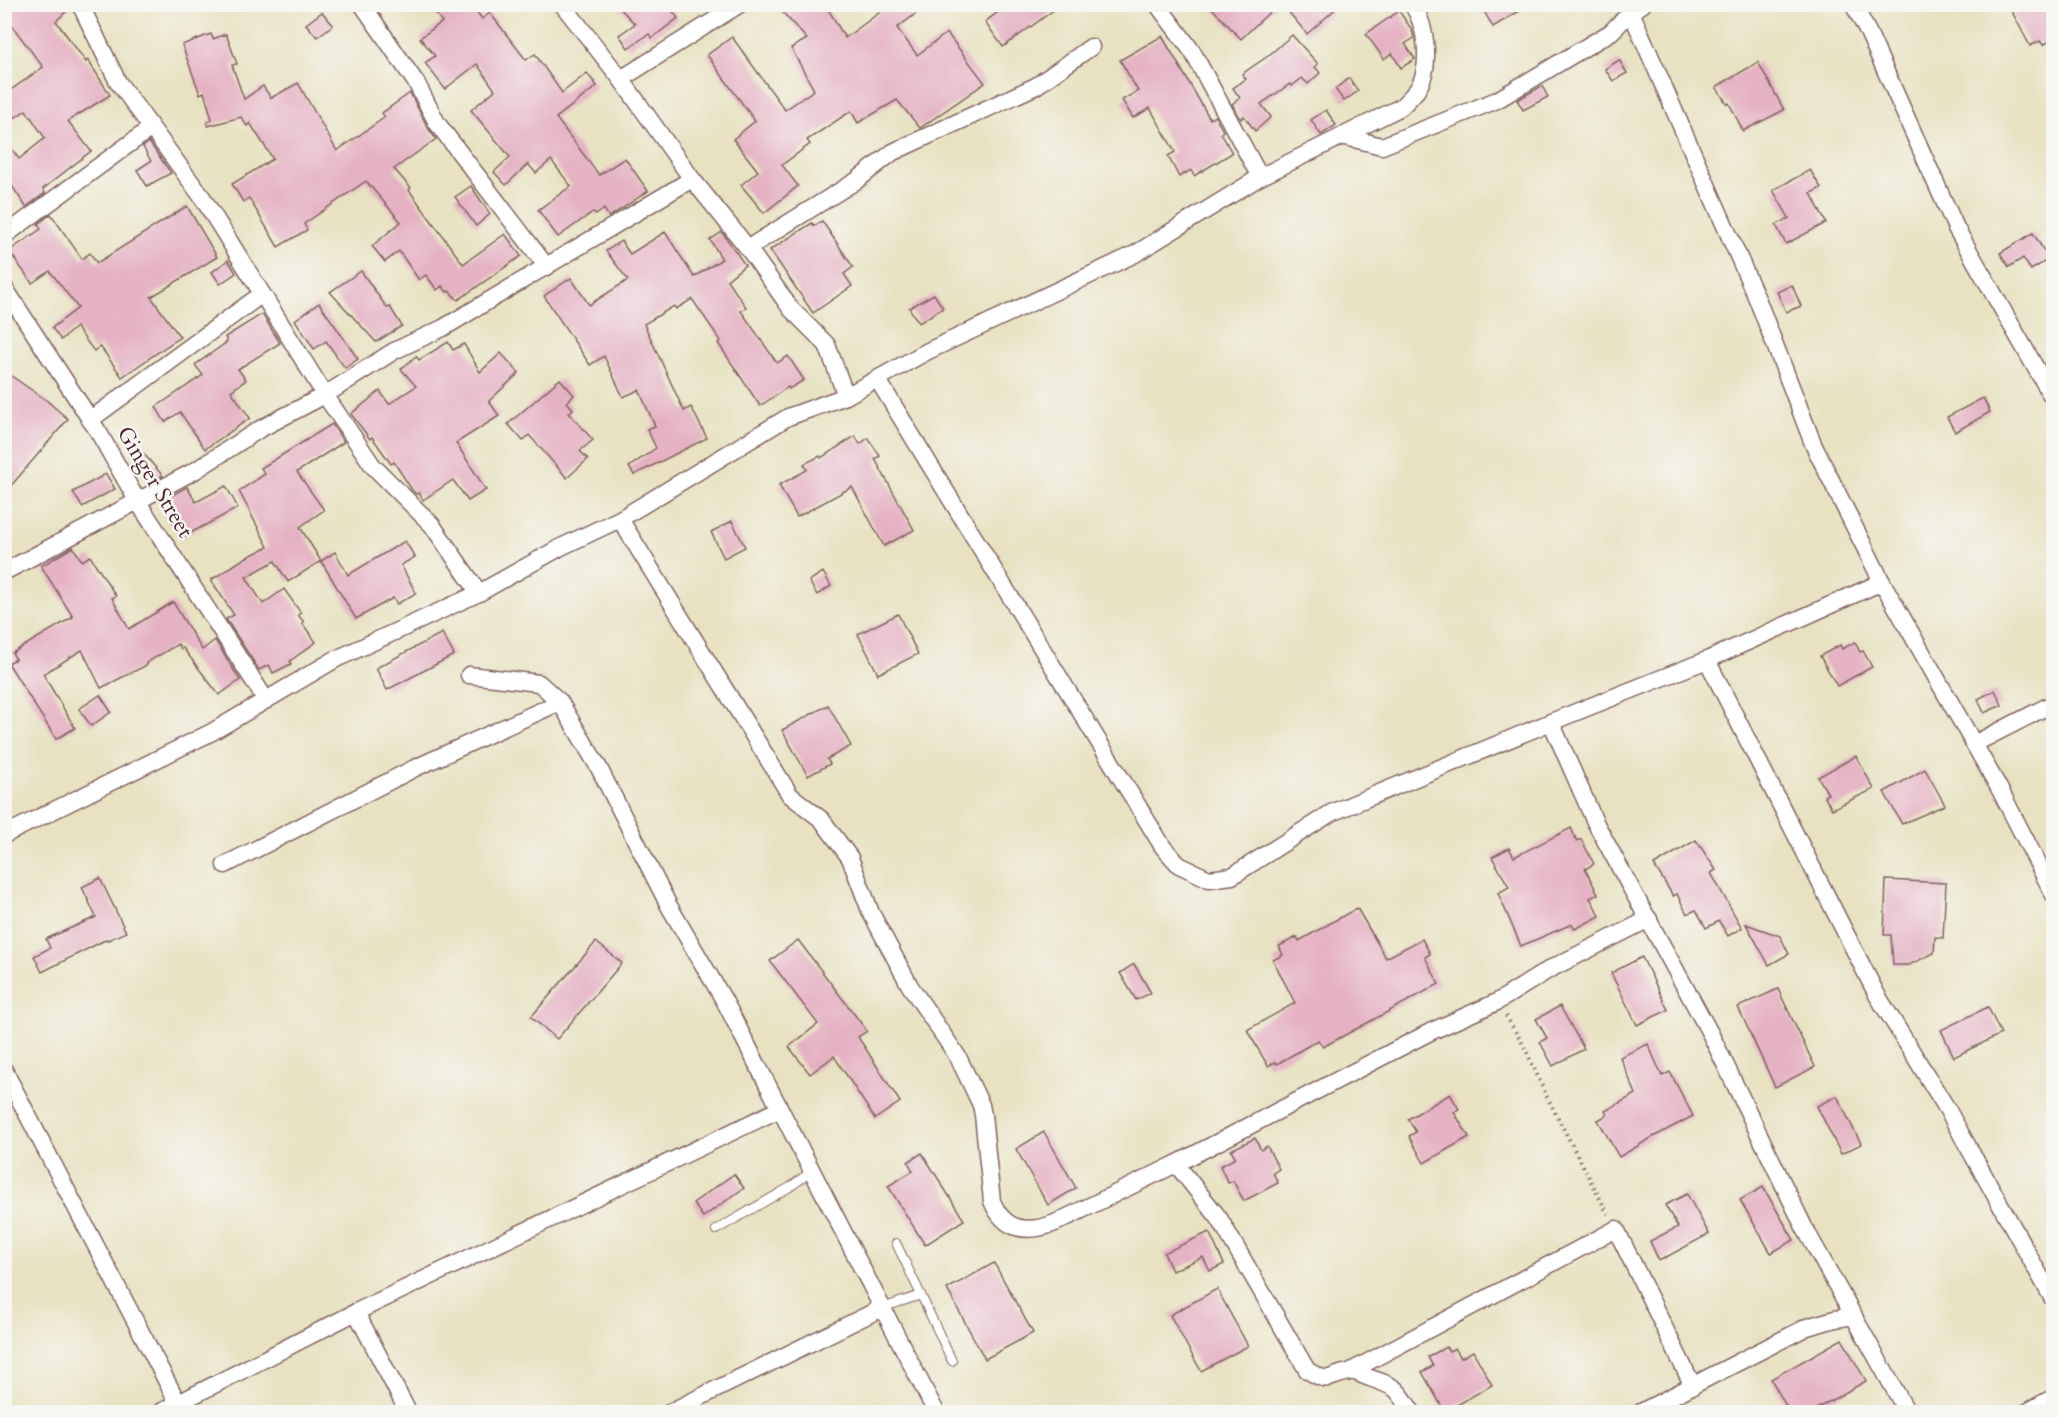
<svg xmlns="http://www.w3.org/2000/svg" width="2058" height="1417" font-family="Cardo,serif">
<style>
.building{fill:#e5b2c4}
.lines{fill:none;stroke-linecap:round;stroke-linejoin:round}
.service-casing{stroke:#816360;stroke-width:10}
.minor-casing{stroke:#816360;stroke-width:19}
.path{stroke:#816360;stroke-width:4;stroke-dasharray:1.5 4.5;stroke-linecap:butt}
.service{stroke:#fff;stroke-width:8}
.minor{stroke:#fff;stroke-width:16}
.labels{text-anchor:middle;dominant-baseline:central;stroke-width:5;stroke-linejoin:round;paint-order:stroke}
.street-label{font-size:22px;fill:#4a1f2b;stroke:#f6f6f2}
</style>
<rect width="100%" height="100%" fill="#f6f6f2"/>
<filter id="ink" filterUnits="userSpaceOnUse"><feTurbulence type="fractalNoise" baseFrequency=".0167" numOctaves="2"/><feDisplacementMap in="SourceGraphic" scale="12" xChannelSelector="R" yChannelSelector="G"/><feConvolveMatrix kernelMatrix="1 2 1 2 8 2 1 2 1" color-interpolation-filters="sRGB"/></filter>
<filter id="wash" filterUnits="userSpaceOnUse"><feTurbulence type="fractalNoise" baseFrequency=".008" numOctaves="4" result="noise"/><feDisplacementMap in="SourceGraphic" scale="24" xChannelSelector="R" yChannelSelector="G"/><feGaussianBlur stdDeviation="1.35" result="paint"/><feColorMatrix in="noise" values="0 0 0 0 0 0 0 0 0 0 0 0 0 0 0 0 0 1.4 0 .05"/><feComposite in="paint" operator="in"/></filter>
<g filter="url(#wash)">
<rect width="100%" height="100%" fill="#e8e2c2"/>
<g id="blocks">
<!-- building -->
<g class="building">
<polygon points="18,4 70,4 70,8 56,21 86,62 88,60 110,95 68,121 91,151 43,189 45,193 26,207 4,174 4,138 19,159 45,138 26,110 4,125 4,95 43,67 4,15"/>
<polygon points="429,4 471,4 482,19 490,13 526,60 535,54 562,93 587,73 597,86 556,118 599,175 625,158 648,191 609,217 604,209 596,215 593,212 558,237 538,210 571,186 551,160 536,173 528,164 506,185 494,172 510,157 471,110 495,90 477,64 445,89 425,63 435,56 420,38 442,22"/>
<polygon points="616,4 667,4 678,18 652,38 649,34 628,48 619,35 635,24"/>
<polygon points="775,4 823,4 831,14 845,38 891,4 929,4 897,28 917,55 947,33 985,83 920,128 897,100 858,123 851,111 807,140 810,144 782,165 798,186 764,213 741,185 758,171 733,139 755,121 707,55 732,37 785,110 814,90 791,48 807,39"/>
<polygon points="992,4 1062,4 1003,47 985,22 998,12"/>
<polygon points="1208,4 1278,4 1241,39"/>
<polygon points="1282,4 1341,4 1307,34"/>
<polygon points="1480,4 1531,4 1493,27"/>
<polygon points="2008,4 2046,4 2054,18 2054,39 2043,45 2040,41 2030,46"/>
<polygon points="1399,11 1412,30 1414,38 1405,44 1415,59 1401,68 1392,53 1384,59 1366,34"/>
<polygon points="322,12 333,25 317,37 306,24"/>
<polygon points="211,34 213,39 226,34 237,64 232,65 244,99 263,86 271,98 298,83 337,151 385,117 382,113 410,93 428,128 436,139 394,169 411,188 409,190 463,264 505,234 521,256 458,300 449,291 447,292 442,286 437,290 426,275 419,280 399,251 385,262 372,246 401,222 366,181 304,224 307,230 278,247 249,198 243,202 232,184 273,159 250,123 247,126 241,117 208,126 207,123 212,119 204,92 200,94 182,45"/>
<polygon points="1292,35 1318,64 1315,67 1320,73 1308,84 1302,78 1292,86 1290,84 1261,104 1271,117 1255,131 1244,116 1241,119 1232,104 1240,98 1233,88 1246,79 1242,74 1268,56"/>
<polygon points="1162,36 1210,119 1215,116 1223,131 1221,133 1232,153 1194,176 1191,170 1179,177 1168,156 1175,152 1150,108 1133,118 1122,100 1138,91 1120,60"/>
<polygon points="1619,60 1627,73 1613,81 1605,69"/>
<polygon points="1758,62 1784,110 1743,131 1729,103 1727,104 1716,87"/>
<polygon points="1349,78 1358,91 1344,101 1335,89"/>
<polygon points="1542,86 1548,97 1523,110 1517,100"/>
<polygon points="1326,110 1336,125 1321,135 1311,120"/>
<polygon points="149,142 171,173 147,186 137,170 151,161 143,147"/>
<polygon points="1810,170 1821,188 1811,193 1826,223 1786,244 1776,225 1789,218 1773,190"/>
<polygon points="471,186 490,214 476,226 455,197"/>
<polygon points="187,206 217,257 151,297 180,337 122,377 100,346 94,351 76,327 61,340 52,328 78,308 50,271 32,283 9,251 41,229 38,224 51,214 82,259 90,253 97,263"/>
<polygon points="822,221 853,267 844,274 852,286 813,313 770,250 812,223 814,226"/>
<polygon points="665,232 694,277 722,259 710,240 722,232 745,265 727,280 746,307 741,311 777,363 788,356 804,380 789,389 788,387 760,406 718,343 721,341 692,299 676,309 674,306 644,324 684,411 691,407 707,438 634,475 629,467 656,448 647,429 655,426 639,390 623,397 604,356 590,365 544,296 571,278 589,305 628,280 606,251 621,241 630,254"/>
<polygon points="2033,233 2049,259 2031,270 2023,258 2009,267 2000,253"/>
<polygon points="228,260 236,273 220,284 212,272"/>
<polygon points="361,271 387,308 390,307 402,326 376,342 330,292"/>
<polygon points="1792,285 1801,306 1786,312 1777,292"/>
<polygon points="934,294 943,308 919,323 909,308"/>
<polygon points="319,303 358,359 345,368 326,341 314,349 295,320"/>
<polygon points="262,314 280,343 238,369 246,380 231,391 250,418 205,449 180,412 165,422 156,407 203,375 195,365 227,342 225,337"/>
<polygon points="448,342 453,350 464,344 480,372 501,353 519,373 489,401 499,416 456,443 486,490 468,501 453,480 423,500 419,493 416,494 412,490 394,462 391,464 372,437 370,439 351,414 380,391 389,404 416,386 401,369 416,356 419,360"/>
<polygon points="4,371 46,400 68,419 4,494"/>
<polygon points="560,379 574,395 567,402 573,409 569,413 593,440 580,451 588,459 567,478 529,435 523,441 508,424"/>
<polygon points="1983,398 1990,412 1955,432 1947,417"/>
<polygon points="332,424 344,442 297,472 324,510 300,527 321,561 288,582 275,561 246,577 263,604 284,589 301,613 298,615 304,622 302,623 316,642 290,661 291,664 273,673 269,665 259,670 226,619 234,615 211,580 245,558 268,547 239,491 265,474 261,468"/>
<polygon points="855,436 860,444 868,438 880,456 875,459 914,530 884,546 852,487 797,517 779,485 807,470 804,464 820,456 821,458"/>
<polygon points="143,453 163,476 151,482 137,457"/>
<polygon points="106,474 115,489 82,507 73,492"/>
<polygon points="226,486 238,508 181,538 161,501 187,487 196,502"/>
<polygon points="732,521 745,547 724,558 711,532"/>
<polygon points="405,541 415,557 401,565 416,593 397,604 393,598 356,619 321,561 335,552 348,575"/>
<polygon points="73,547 82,561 90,556 116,596 112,598 129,629 173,602 202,650 215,640 240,680 219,695 183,648 181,649 178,644 146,663 147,665 101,688 82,650 43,674 75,728 56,739 8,663 16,659 12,653 73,617 41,566"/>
<polygon points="823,572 831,586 817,595 809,581"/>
<polygon points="898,614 918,654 878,674 858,634"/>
<polygon points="442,633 454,655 387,690 376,668"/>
<polygon points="1855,642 1860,652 1863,651 1872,667 1837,686 1820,656 1840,645 1842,649"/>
<polygon points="1995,690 2002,705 1984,713 1978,699"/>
<polygon points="100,695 111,712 91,726 79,709"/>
<polygon points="828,705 851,746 827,759 830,764 808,776 782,730"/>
<polygon points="1856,756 1874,789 1832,809 1824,796 1828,794 1818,777"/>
<polygon points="1925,769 1945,805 1902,824 1884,792"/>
<polygon points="1571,828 1577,841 1581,839 1594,864 1585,869 1598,894 1590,898 1600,916 1575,929 1572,924 1521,946 1498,893 1509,887 1492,857 1509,848 1514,857"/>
<polygon points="1696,840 1716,870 1711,873 1742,928 1728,936 1719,921 1706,928 1696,910 1687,914 1677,894 1673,896 1654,865"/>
<polygon points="100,878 126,932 108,940 107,939 42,972 34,956 50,948 46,939 96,917 82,887"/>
<polygon points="1886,880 1946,883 1943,938 1935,937 1934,953 1909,965 1893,965 1891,935 1884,935"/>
<polygon points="1357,908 1386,958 1422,939 1430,954 1425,957 1439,984 1323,1047 1318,1040 1277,1064 1275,1062 1268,1066 1247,1030 1295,1003 1273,960 1283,955 1279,946 1297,937 1299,941"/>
<polygon points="1746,924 1780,936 1789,954 1769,965"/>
<polygon points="798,940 867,1031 858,1037 900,1102 875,1119 834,1056 810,1074 789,1047 818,1024 770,961"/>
<polygon points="596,942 622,963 557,1039 531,1017"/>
<polygon points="1642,957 1668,1010 1637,1025 1611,973"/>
<polygon points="1134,964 1151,993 1136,1000 1120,973"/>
<polygon points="1778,989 1815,1067 1775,1087 1738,1007"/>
<polygon points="1560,1006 1584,1049 1553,1066 1540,1042 1547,1038 1536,1019"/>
<polygon points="1988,1007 2001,1034 1954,1057 1941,1030"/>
<polygon points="1648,1044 1662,1076 1670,1072 1693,1116 1653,1137 1619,1157 1598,1120 1607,1115 1605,1111 1636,1094 1620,1057"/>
<polygon points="1450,1094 1459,1109 1454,1112 1469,1137 1424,1163 1409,1136 1416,1132 1408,1119"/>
<polygon points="1837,1096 1861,1144 1841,1154 1817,1106"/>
<polygon points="1044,1132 1076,1188 1048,1205 1016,1149"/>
<polygon points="1255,1138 1261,1150 1267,1146 1279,1169 1273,1173 1278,1183 1244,1201 1233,1181 1228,1183 1220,1166 1236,1158 1231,1150"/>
<polygon points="922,1153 964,1220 925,1245 888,1186 913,1171 908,1162"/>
<polygon points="734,1174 744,1188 703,1217 693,1203"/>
<polygon points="1763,1187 1794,1240 1771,1253 1740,1200"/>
<polygon points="1687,1194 1709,1234 1659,1261 1650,1241 1678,1227 1665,1205"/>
<polygon points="1209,1232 1224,1264 1210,1271 1203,1257 1172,1271 1164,1253"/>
<polygon points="994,1263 1033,1333 985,1359 947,1289"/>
<polygon points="1217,1289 1248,1346 1201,1371 1170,1315"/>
<polygon points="1842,1339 1866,1381 1809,1413 1790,1413 1771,1379"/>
<polygon points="1446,1347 1449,1351 1455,1348 1461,1358 1473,1351 1492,1385 1445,1412 1422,1372 1433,1366 1428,1357"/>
</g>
</g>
</g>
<g filter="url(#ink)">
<use href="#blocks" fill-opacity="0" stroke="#816360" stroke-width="1.5"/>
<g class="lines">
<!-- service casing -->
<g class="service-casing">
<g id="service">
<polyline points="716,1230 790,1187 812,1171"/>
<polyline points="896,1243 921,1295"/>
<polyline points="882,1308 921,1295 952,1361"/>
</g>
</g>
<!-- minor casing -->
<g class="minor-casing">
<g id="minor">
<polyline points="80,4 118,82 202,197 325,395 373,466 432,525 479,593"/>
<polyline points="362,4 417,84 437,123 547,267"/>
<polyline points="562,4 621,79 692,179 748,248 791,309 827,345 846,396"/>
<polyline points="1157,4 1192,51 1260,177"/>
<polyline points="1853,4 1869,34 1956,228 2054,400"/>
<polyline points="1631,12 1758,301 1814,446 1882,582 1999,788 2054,895"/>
<polyline points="621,79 740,4"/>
<polyline points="1342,136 1382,146 1497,100 1611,32 1631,12 1643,4"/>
<polyline points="4,236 151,128"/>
<polyline points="748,248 856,181 893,152 1036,86 1091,47"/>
<polyline points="4,287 99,433 138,502 266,700"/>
<polyline points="878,380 1163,847 1179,865 1209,879 1232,876 1331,813 1551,722 1707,660 1882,582"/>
<polyline points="90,420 262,294"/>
<path d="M620 519 790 795 822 820 850 858 871 913 910 986 958 1057 981 1105 983 1115 992 1201C1004 1231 1027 1234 1055 1223L1176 1164 1430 1032 1497 1002 1550 969 1649 919"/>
<polyline points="4,572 196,470 260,429 325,395 394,351 443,328 692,179"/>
<polyline points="1707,660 1877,995 1946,1107 2054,1301"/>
<polyline points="469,675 539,683 560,702 599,768 669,906 725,1002 936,1412"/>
<polyline points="1551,722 1595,822 1710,1033 1804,1227 1907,1412"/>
<polyline points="1974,744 2054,703"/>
<path d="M4 835 212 732 334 660 479 593 561 547 620 519 788 417 846 396 928 351 1135 254 1260 177 1401 107C1406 102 1412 96 1417 90 1432 68 1427 26 1412 4"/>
<polyline points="225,865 415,768 560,702"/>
<polyline points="4,1070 178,1403"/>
<path d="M1176 1164 1219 1218 1307 1370C1332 1386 1327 1375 1350 1372 1355 1371 1362 1375 1367 1377 1396 1387 1396 1386 1412 1412"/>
<polyline points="356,1312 408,1412"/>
<polyline points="1351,1371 1616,1229 1693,1386"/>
<polyline points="161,1412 356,1312 780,1109"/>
<polyline points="670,1412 882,1308"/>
<polyline points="1641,1412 1807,1327 1835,1319 1854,1316"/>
<polyline points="2027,1412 2054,1397"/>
</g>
</g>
<!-- path -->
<polyline class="path" points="1506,1016 1524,1046 1547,1097 1608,1214"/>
<!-- service -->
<use href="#service" class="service"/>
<!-- minor -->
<use href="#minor" class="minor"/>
</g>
</g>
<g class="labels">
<!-- street labels -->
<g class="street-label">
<text transform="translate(155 482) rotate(59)">Ginger Street</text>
</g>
</g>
<!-- margin -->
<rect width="2058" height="1417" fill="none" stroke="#f6f6f2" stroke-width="24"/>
</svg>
